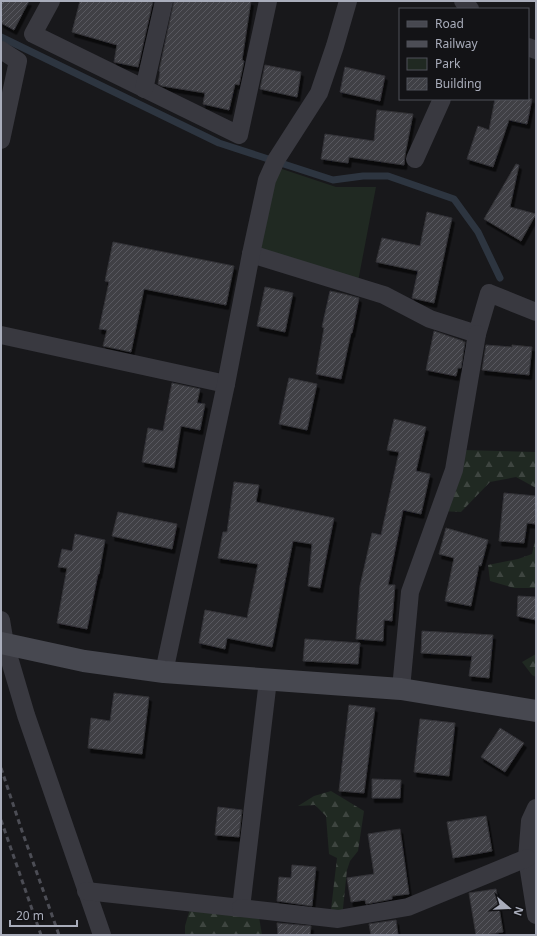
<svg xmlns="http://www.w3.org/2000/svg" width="537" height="936" font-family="'Noto Sans',sans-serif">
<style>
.green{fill:#202922}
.forest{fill:url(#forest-firs)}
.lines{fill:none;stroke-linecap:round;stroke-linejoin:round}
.stream{stroke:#2d3540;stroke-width:7}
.building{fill:url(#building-hatch);stroke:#333237;filter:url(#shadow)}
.street{stroke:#393940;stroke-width:18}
.secondary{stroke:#474850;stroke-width:22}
.rail{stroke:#4c4d55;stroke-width:3;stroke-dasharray:5 4;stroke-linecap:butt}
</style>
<defs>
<pattern id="forest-firs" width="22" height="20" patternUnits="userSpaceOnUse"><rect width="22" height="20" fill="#202922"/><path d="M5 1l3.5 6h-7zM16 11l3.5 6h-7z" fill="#3e4540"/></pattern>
<pattern id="building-hatch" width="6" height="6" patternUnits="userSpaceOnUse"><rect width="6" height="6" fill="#3f4045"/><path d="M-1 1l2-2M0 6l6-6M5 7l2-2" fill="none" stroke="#58595e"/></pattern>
<filter id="shadow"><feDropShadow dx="2.5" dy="4.5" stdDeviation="0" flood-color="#0009"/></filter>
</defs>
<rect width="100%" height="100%" fill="#18181b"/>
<!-- green -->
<polygon class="green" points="273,166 336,187 376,187 357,287 251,254"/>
<!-- forest -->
<g class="forest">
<polygon points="463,450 536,452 536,488 516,477 490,482 461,512 439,511"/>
<polygon points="536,537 536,588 514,588 490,581 488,565 518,559 532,554"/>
<polygon points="536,654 536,677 532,675 522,662"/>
<polygon points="331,791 364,811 358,851 350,861 347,870 342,918 330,918 337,858 329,854 326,816 315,805 298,806 314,796"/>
<polygon points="192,902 259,917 262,935 185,935 185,926"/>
</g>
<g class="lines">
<!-- stream -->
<polyline class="stream" points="1,37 219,143 333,180 363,176 388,176 454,199 478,232 500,278"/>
</g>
<!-- building -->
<g class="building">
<polygon points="1,1 29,1 14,30 1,23"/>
<polygon points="80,1 153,1 138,67 114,62 117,45 72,32"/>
<polygon points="174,1 251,1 242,60 244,61 239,85 235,84 229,110 203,104 205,93 162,86 158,84 160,72 159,71"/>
<polygon points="265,65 301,72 297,97 260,89"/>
<polygon points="345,67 385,76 380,101 340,92"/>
<polygon points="495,99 532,99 527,124 509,120 493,167 467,159 478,126 489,130"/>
<polygon points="377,110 413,114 405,155 404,165 349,157 348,163 321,159 325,134 374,141"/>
<polygon points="516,164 519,165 510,207 536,214 521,241 484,219"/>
<polygon points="427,212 452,218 434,303 412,298 418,271 376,262 382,238 420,246"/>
<polygon points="113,242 234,266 226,305 144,289 131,352 103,346 107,330 99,329 109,282 105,281"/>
<polygon points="265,287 293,293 285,332 257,326"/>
<polygon points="330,291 344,294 359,298 352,333 351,333 341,379 316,374 324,328 322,327"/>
<polygon points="434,331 463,341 463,342 465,342 461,368 458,368 456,376 426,370"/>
<polygon points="486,345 512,347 512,345 532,347 529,375 482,370"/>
<polygon points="289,378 317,384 307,430 279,424"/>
<polygon points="172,383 200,389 197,403 205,404 200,430 181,426 174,468 142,462 148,428 163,431"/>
<polygon points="394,419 426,427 416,471 430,474 421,514 403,510 388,585 395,585 392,621 384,620 383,641 356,639 360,586 372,533 381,535 399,452 387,450"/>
<polygon points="234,482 259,485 256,502 334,518 320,588 308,586 312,544 293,541 272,647 227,638 225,649 199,643 205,610 247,618 258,564 218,558 223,532 227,532"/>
<polygon points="504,493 536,496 535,524 527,523 524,543 499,541"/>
<polygon points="118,512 177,524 172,549 112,536"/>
<polygon points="446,528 488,540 481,566 479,565 471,606 445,601 454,558 439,554"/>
<polygon points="75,534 105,540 99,574 98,574 87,629 57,623 67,568 58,567 62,549 72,551"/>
<polygon points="518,596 536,597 536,620 517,616"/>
<polygon points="422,631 493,635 489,678 469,676 472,656 421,653"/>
<polygon points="305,639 360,643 358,664 303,661"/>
<polygon points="114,693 149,697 142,754 88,748 91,718 110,721"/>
<polygon points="349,705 375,708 364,793 339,791"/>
<polygon points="420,719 455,723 449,776 414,772"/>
<polygon points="500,728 524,743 505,772 481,757"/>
<polygon points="372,779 401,780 400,798 372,798"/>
<polygon points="218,807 242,810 239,837 215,835"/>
<polygon points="486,816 492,851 453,858 447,822"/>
<polygon points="400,829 409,894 392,896 392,899 366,904 365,900 351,902 347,878 374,874 368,834"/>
<polygon points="292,865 316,867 312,906 277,901 279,877 291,878"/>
<polygon points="496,889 503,932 484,935 476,935 469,893"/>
<polygon points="396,920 398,935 371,935 369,924"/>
<polygon points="277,923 311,926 310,935 278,935"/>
</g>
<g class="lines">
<!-- street -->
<g class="street">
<polyline points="51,1 33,34 239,135 268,1"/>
<polyline points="463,1 470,9"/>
<polyline points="528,47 536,50"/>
<polyline points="1,50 18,61 1,140"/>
<polyline points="144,89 164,1"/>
<polyline points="415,159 442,99"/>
<polyline points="251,254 384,295 430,319 477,334 489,293 536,312"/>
<polyline points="1,335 226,384"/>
<polyline points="1,620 5,644 26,715 102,935"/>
<polyline points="164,672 226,384 251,254 267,180 276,160 319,93 335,46 348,1"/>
<polyline points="401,689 410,592 454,470 477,334"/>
<polyline points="536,808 530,821 527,858 536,915"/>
<polyline points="86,891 241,908 268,680"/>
<polyline points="241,908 338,919 408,907 527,858"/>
</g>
<!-- secondary -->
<polyline class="secondary" points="1,643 84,661 164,672 401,689 536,711"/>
<!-- rail -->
<g class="rail">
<polyline points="1,768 22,831 59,935"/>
<polyline points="1,820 41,935"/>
</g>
</g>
<!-- border -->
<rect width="537" height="936" fill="none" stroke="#a9adbb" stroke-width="4"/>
<!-- legend -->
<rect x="399" y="8" width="130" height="92" fill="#131316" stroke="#4f5158"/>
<rect x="407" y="21" width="20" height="6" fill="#474850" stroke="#4f5158"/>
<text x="435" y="28" font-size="12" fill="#a9adbb">Road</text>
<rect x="407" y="41" width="20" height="6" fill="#4c4d55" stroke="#4f5158"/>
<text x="435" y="48" font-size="12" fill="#a9adbb">Railway</text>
<rect x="407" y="58" width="20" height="12" fill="#202922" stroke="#4f5158"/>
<text x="435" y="68" font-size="12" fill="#a9adbb">Park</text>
<rect x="407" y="78" width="20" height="12" fill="url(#building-hatch)" stroke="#4f5158"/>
<text x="435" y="88" font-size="12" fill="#a9adbb">Building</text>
<!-- north arrow -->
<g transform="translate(509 908) rotate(109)" stroke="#131316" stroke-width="3" paint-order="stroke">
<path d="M0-3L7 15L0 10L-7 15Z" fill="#a9adbb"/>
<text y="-6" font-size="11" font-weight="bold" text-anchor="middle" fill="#a9adbb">N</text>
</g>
<!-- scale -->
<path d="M10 920v6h67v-6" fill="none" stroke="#a9adbb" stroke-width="2"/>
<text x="16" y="920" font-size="12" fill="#a9adbb" stroke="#131316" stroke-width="3" paint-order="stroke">20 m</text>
</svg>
